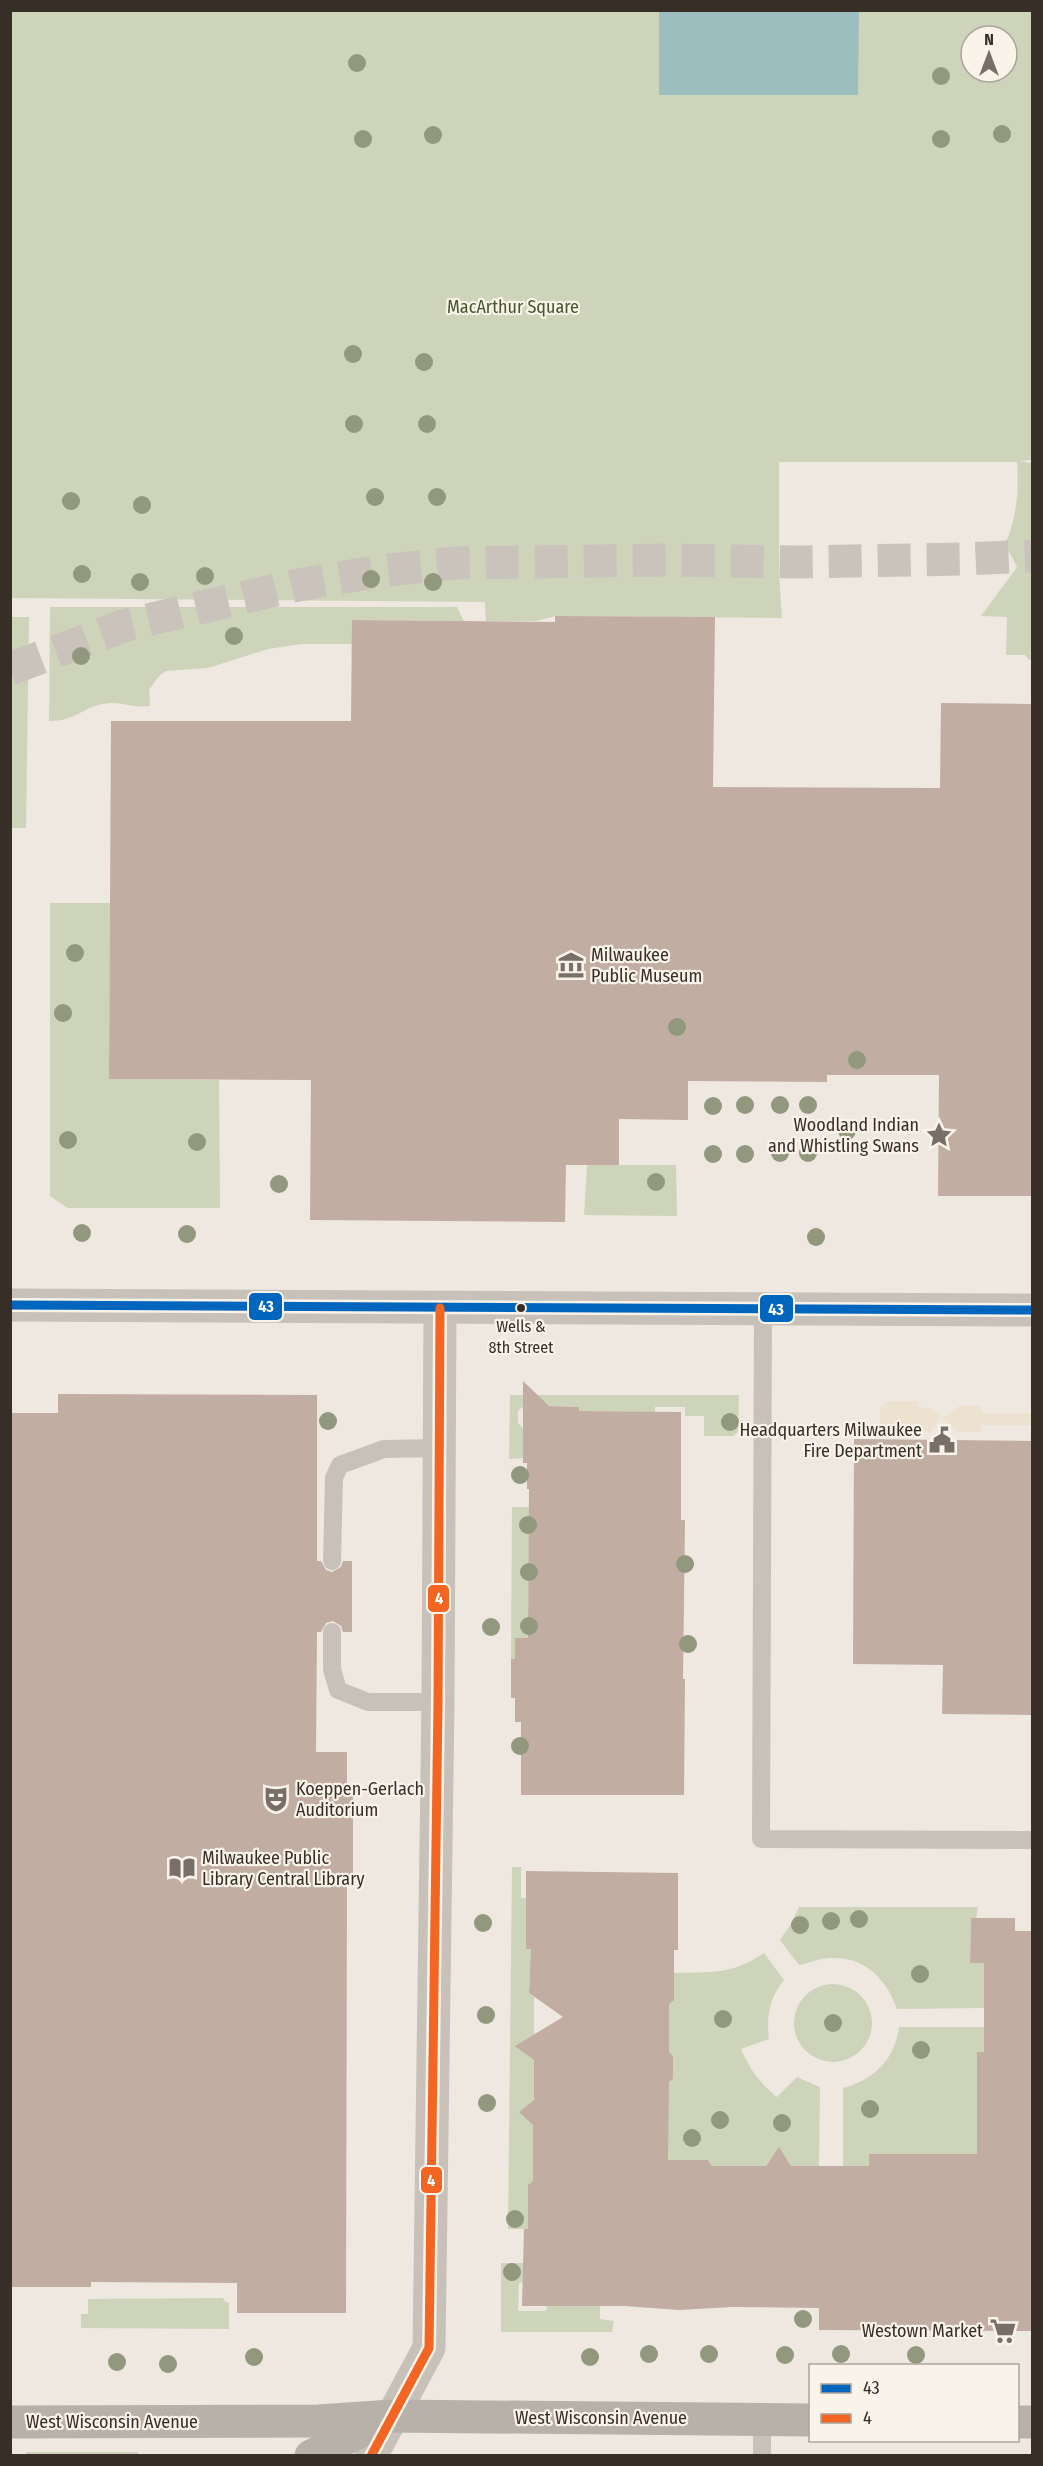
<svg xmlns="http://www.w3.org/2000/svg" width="1043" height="2466" font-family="'Fira Sans Condensed',sans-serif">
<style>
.green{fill:#ced4ba;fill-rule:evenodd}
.plaza{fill:#ede1d0}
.water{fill:#9dbebf}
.building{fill:#c2ada2}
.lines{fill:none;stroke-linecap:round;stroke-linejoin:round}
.motorway-tunnel{stroke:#cac3bc;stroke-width:33;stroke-dasharray:33 16;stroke-linecap:butt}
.service{stroke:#c7c1ba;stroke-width:18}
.minor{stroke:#c7c1ba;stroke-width:33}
.tertiary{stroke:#c7c1ba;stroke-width:33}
.secondary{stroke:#b8b1aa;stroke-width:33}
.bus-1-casing{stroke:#faf3e9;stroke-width:14}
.bus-2-casing{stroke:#faf3e9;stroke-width:14}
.bus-1{stroke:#0065bd;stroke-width:9}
.bus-2{stroke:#f26522;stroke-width:9}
.tree{fill:#91987d}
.bus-dot{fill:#382e28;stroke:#faf3e9;stroke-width:2}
.labels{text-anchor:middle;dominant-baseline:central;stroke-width:4.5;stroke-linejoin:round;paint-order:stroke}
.bus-label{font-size:16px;fill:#382e28;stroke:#faf3e9}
.park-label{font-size:18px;fill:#45572b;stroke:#faf3e9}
.poi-label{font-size:18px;fill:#382e28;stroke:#faf3e9;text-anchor:start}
.street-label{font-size:18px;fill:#382e28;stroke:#faf3e9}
.line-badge{stroke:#faf3e9;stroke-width:2}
.badge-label{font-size:16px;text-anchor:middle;font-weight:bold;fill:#fff}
</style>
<rect width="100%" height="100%" fill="#eee8e1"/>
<!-- green -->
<g class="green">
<path d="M11 11H1032V460L1019 461 1032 463V660H1029L1025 655H1006L1007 617 981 616 1017 567 1005 544C1017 518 1019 490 1017 462H779V574L782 618 555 616 536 621H486L485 602 11 598ZM971 36H1007V72H971Z"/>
<path d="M50 607H457L464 621 352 620V644H302L268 649 208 668 166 671 159 676 149 690 150 706C133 709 120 700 103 704 81 708 77 721 49 721Z"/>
<polygon points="11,617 29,617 26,828 11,828"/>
<polygon points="50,903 110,903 109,1079 219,1080 220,1208 68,1208 50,1196"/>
<polygon points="587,1165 676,1165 677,1216 584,1215"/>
<polygon points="510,1395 739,1395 738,1432 733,1436 704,1436 704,1416 685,1416 685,1407 655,1407 655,1412 579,1411 578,1407 549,1406 529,1401 518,1411 518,1423 523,1428 523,1458 509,1459"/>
<polygon points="512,1507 537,1507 529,1532 528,1615 537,1638 515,1659 511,1659"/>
<polygon points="512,1867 521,1867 521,1898 526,1898 526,1948 534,1949 534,1975 529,1980 529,1993 534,1997 534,2035 529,2038 529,2056 534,2060 534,2100 528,2105 528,2120 533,2125 533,2229 508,2229"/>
<path d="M799 1907H978L976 1918H971L970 1963H984V2008L897 2009C887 1980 865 1956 831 1958 820 1958 810 1963 799 1965L780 1940 791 1924Z"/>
<path d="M764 1953 784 1980C770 1997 766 2016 769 2039L741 2049C750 2070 760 2083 777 2097L797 2077 820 2087 819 2166H791L788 2161H769L766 2166H712L708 2160 668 2165V2082L673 2079V2056L668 2052V2004L674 1973C712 1972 731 1975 764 1953Z"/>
<circle cx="833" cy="2023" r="39"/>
<path d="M899 2027H991V2166L973 2154H948V2166H895L894 2154H869V2166H843V2088C874 2080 895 2059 899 2027Z"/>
<polygon points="501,2263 523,2263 523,2282 519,2283 518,2311 546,2311 547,2306 600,2306 600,2319 614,2321 612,2332 501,2332"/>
<polygon points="223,2298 225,2302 229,2303 229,2329 81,2328 81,2314 88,2314 88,2299"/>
<polygon points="26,2452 138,2452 138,2455 26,2456"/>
</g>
<!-- plaza -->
<g class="plaza">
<polygon points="885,1401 918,1401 918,1407 930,1408 942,1416 930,1432 918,1432 918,1436 884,1436 885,1431 880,1431 880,1406 884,1406"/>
<polygon points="959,1406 981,1406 981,1413 1032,1413 1032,1425 982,1425 981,1432 959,1432 942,1418"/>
</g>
<!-- water -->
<polygon class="water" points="659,11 859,11 858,95 659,95"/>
<!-- building -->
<g class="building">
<polygon points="555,616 715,617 713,787 940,788 941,703 1032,704 1032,1196 938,1196 939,1075 827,1075 827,1082 688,1081 688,1120 619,1119 619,1165 566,1165 565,1222 310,1220 311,1080 109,1079 111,721 351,721 352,620 555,622"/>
<polygon points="523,1381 549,1406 579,1407 579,1411 681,1412 681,1520 685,1520 683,1679 685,1679 684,1795 521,1795 521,1722 515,1722 515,1698 511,1698 511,1659 515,1659 515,1638 528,1638 529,1489 527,1489 527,1463 523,1463"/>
<polygon points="58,1394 317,1395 317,1561 321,1561 326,1570 332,1572 341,1567 343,1561 352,1561 352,1632 343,1632 341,1626 333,1621 326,1623 321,1632 317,1632 316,1752 347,1752 347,1784 353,1784 353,1887 347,1887 346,2313 237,2313 237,2283 91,2282 91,2287 10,2287 10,1413 58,1413"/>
<polygon points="854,1439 1032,1441 1032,1715 942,1714 943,1665 853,1664"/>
<polygon points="526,1871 678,1873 678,1950 674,1950 674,2000 669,2004 669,2052 673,2056 673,2079 669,2082 668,2160 708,2160 712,2166 766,2166 779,2147 791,2166 869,2166 869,2154 977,2154 977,2052 984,2052 984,1963 970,1963 971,1918 1015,1918 1015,1931 1032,1931 1032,2331 819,2330 819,2308 732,2307 679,2310 624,2306 522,2306 524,2229 528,2229 528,2185 533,2181 533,2125 519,2112 534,2100 534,2060 515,2046 563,2017 529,1993 531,1949 526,1949"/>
</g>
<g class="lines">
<!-- motorway-tunnel -->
<polyline class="motorway-tunnel" points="10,669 126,625 293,586 379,571 456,563 671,560 800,562 964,559 1032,556"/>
<!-- service -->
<g class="service">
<polyline points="763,1309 761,1839 1032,1840"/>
<polyline points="332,1561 334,1478 340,1465 384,1449 439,1448"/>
<polyline points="332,1632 332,1669 338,1690 368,1702 438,1702"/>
<polyline points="762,2420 762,2456"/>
</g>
<!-- minor -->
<polyline class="minor" points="371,2456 429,2348 438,1702 440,1308"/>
<!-- tertiary -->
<polyline class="tertiary" points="10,1305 1032,1310"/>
<!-- secondary -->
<g class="secondary">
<polyline points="10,2422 318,2421 392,2416 810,2420"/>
<polyline points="1018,2422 1032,2422"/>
<polyline points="311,2456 377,2423"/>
</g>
<!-- bus-1 casing -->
<g class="bus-1-casing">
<polyline id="bus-1" points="10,1305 1032,1310"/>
</g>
<!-- bus-2 casing -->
<g class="bus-2-casing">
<polyline id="bus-2" points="371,2456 429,2348 438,1702 440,1308"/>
</g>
<!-- bus-1 -->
<use href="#bus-1" class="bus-1"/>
<!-- bus-2 -->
<use href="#bus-2" class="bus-2"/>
</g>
<!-- trees -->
<g class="tree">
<circle cx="357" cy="63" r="9"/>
<circle cx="941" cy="76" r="9"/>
<circle cx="1002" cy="134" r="9"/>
<circle cx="433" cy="135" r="9"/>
<circle cx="363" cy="139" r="9"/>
<circle cx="941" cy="139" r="9"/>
<circle cx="353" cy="354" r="9"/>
<circle cx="424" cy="362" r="9"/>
<circle cx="354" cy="424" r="9"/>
<circle cx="427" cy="424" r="9"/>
<circle cx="375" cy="497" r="9"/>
<circle cx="437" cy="497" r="9"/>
<circle cx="71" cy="501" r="9"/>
<circle cx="142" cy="505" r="9"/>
<circle cx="82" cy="574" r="9"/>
<circle cx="205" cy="576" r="9"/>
<circle cx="371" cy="579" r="9"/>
<circle cx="140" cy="582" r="9"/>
<circle cx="433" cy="582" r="9"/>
<circle cx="234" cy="636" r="9"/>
<circle cx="81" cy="656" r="9"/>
<circle cx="75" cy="953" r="9"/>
<circle cx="63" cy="1013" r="9"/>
<circle cx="677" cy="1027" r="9"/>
<circle cx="857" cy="1060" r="9"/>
<circle cx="745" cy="1105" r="9"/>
<circle cx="780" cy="1105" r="9"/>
<circle cx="808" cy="1105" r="9"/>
<circle cx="713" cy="1106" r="9"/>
<circle cx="847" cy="1131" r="9"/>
<circle cx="68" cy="1140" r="9"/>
<circle cx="197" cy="1142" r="9"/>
<circle cx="780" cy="1153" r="9"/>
<circle cx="808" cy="1153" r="9"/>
<circle cx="713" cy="1154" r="9"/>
<circle cx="745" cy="1154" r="9"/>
<circle cx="656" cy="1182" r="9"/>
<circle cx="279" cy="1184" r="9"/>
<circle cx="82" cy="1233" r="9"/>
<circle cx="187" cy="1234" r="9"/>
<circle cx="816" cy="1237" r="9"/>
<circle cx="328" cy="1421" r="9"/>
<circle cx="730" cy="1422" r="9"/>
<circle cx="520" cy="1475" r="9"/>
<circle cx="528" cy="1525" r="9"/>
<circle cx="685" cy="1564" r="9"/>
<circle cx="529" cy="1572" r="9"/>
<circle cx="529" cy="1626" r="9"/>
<circle cx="491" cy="1627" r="9"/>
<circle cx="688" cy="1644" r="9"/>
<circle cx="520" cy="1746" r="9"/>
<circle cx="859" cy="1919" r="9"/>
<circle cx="831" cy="1921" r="9"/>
<circle cx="483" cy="1923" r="9"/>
<circle cx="800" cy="1925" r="9"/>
<circle cx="920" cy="1974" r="9"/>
<circle cx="486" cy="2015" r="9"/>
<circle cx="723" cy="2019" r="9"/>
<circle cx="833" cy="2023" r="9"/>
<circle cx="921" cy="2050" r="9"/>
<circle cx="487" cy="2103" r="9"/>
<circle cx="870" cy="2109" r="9"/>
<circle cx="720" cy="2120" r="9"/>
<circle cx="782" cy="2123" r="9"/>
<circle cx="692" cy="2138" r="9"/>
<circle cx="515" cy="2219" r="9"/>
<circle cx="512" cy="2272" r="9"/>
<circle cx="803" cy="2319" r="9"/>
<circle cx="649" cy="2354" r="9"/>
<circle cx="709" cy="2354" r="9"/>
<circle cx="841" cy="2354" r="9"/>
<circle cx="785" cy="2355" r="9"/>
<circle cx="916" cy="2355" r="9"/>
<circle cx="254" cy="2357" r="9"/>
<circle cx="590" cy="2357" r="9"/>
<circle cx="117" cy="2362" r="9"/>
<circle cx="168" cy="2364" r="9"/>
</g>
<!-- icons -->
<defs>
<g id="museum-bare" transform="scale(2.07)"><path d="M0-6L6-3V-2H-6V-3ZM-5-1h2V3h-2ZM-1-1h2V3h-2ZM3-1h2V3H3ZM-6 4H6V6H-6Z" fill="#786f69" stroke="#faf3e9" stroke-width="2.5" paint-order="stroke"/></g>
<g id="sight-bare" transform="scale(2.07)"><path d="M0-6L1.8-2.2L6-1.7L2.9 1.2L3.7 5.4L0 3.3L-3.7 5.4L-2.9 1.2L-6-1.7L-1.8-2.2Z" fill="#786f69" stroke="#faf3e9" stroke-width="2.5" paint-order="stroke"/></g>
<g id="civic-bare" transform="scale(2.07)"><path d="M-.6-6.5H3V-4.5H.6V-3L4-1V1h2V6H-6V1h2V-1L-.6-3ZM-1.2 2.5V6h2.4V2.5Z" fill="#786f69" stroke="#faf3e9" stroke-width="2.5" paint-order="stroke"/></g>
<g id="theatre-bare" transform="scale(2.07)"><path d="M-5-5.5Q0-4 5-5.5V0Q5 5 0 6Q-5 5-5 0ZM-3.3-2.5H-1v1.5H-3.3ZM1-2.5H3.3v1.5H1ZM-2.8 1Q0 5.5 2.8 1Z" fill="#786f69" stroke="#faf3e9" stroke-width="2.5" paint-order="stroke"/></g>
<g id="library-bare" transform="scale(2.07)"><path d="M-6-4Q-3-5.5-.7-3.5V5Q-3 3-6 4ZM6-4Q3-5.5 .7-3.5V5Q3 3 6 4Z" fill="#786f69" stroke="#faf3e9" stroke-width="2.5" paint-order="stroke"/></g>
<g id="supermarket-bare" transform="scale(2.07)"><path d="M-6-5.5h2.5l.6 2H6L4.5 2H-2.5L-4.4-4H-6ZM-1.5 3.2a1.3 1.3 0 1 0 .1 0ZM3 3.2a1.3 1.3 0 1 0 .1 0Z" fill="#786f69" stroke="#faf3e9" stroke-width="2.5" paint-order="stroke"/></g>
</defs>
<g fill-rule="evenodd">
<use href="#museum-bare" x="571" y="965"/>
<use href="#sight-bare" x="939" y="1135"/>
<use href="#civic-bare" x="942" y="1440"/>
<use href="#theatre-bare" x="276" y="1799"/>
<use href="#library-bare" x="182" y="1868"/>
<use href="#supermarket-bare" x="1003" y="2331"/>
</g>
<!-- markers -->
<circle class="bus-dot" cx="521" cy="1308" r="5"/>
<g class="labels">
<!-- bus labels -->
<g class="bus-label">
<text x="521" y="1326">Wells &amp;<tspan x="521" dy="21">8th Street</tspan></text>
</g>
<!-- park labels -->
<g class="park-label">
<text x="513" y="307">MacArthur Square</text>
</g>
<!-- poi labels -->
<g class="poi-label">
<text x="591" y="955">Milwaukee<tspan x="591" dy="21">Public Museum</tspan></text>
<text x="919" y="1125" text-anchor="end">Woodland Indian<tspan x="919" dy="21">and Whistling Swans</tspan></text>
<text x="922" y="1430" text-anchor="end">Headquarters Milwaukee<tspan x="922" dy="21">Fire Department</tspan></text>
<text x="296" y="1789">Koeppen-Gerlach<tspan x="296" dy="21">Auditorium</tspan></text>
<text x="202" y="1858">Milwaukee Public<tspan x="202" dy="21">Library Central Library</tspan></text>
<text x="983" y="2331" text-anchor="end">Westown Market</text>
</g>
<!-- street labels -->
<g class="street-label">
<text x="601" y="2418">West Wisconsin Avenue</text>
<text x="112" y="2422">West Wisconsin Avenue</text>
</g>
</g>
<g class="line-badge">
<rect x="248" y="1292" width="35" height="29" rx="6" fill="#0065bd"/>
<rect x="759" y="1294" width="35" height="29" rx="6" fill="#0065bd"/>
<rect x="427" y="1584" width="23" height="29" rx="6" fill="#f26522"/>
<rect x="420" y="2166" width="23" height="28" rx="6" fill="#f26522"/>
</g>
<g class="badge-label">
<text x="266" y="1312">43</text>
<text x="776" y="1315">43</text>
<text x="439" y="1604">4</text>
<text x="431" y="2186">4</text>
</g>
<!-- border -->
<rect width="1043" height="2466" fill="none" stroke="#382e28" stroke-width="24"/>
<!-- legend -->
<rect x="809" y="2364" width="210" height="78" fill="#faf3e9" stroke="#aca49c" stroke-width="1.5"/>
<rect x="821" y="2384" width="30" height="9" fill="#0065bd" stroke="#aca49c" stroke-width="1.5"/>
<text x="863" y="2394" font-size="18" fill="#382e28">43</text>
<rect x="821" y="2414" width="30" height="9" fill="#f26522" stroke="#aca49c" stroke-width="1.5"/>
<text x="863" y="2424" font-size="18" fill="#382e28">4</text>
<!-- north arrow -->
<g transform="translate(989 54)"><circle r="28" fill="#faf3e9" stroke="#aca49c" stroke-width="1.5"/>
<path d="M0-4.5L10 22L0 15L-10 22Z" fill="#786f69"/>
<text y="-9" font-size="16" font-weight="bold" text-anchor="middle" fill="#382e28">N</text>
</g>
</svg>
